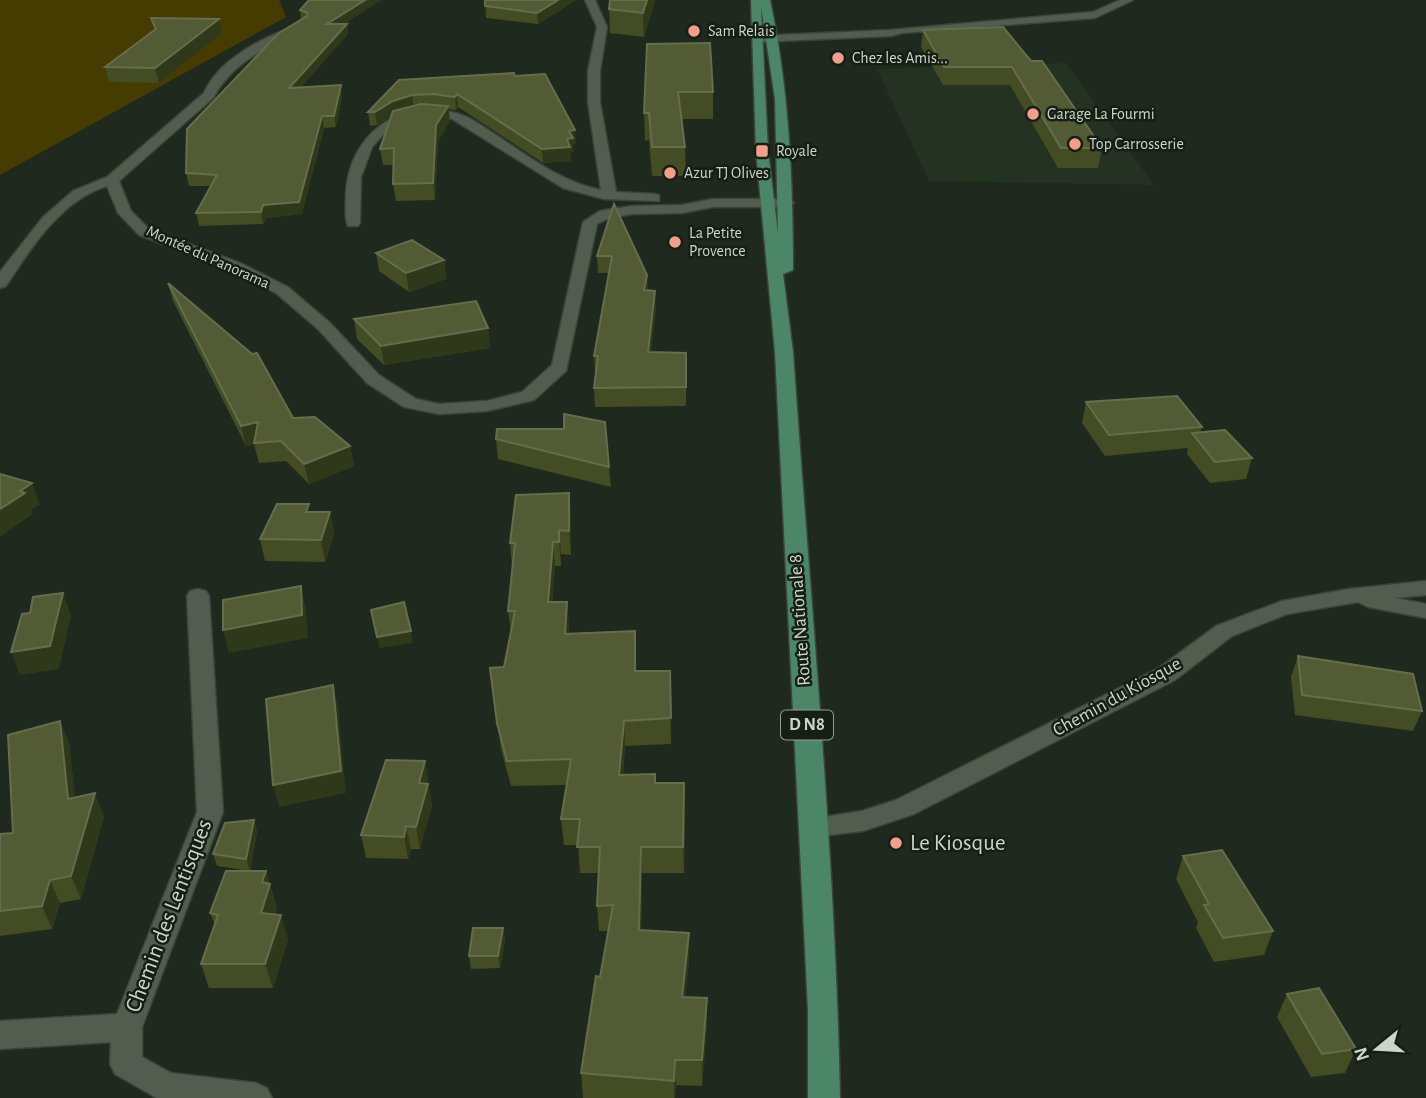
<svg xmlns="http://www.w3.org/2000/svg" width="1426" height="1098" font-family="'Alegreya Sans',sans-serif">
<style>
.built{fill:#243221}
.green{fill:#473c00}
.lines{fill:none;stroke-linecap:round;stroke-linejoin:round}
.street-casing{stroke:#3b443a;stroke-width:3}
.primary-casing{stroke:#3b443a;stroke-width:3}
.street{fill:#525d4f;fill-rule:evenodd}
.primary{fill:#4b8668;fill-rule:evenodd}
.wall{fill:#434c22}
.shaded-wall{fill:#2f3818}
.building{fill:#525b34;stroke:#656e4c;stroke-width:2}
.poi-dot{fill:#f49d8b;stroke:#151f13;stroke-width:2.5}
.labels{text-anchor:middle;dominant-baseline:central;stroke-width:5;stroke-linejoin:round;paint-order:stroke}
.far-poi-label{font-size:16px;fill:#cdd4cc;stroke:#151f13;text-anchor:start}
.far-street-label{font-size:16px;fill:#cdd4cc;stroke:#151f13}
.shield{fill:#151f13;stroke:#969e94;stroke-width:2}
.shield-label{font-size:18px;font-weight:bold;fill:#cdd4cc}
.street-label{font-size:19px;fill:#cdd4cc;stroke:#151f13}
.near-poi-label{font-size:23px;fill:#cdd4cc;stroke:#151f13;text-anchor:start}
.near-street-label{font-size:23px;fill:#cdd4cc;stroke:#151f13}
</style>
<rect width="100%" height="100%" fill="#1f291d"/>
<!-- built -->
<polygon class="built" points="1066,63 1154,185 929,181 877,69"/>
<!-- green -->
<polygon class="green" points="0,0 279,0 286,17 0,175"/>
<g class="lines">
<!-- street casing -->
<g class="street-casing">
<g id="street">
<path d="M585 0H595L607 27 600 71V102L616 192 654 194 659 195V201L604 199 563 188 452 119 423 117 400 121 389 128 372 147 361 177 360 223 358 226H348C344 217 346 204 346 195 348 135 398 98 456 113 469 116 482 126 493 133 528 156 560 182 601 190L588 102V71L597 27Z"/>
<polygon points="1120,0 1133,0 1095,18 902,33 891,36 757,42 752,39 757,36 890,30 1093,12"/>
<path d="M291 28 296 31 295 33C260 52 233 62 213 98L119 181 131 211 149 229 240 263 288 287 330 323 379 375 416 399 439 404 487 401 522 392 552 365 583 222 600 211 632 206 682 205 713 199H787L794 203 787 207H713L682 213 632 214 609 218 597 224 566 371 534 400 487 411 439 414 404 407 367 383 318 329 276 293 230 269 139 235 118 213 107 186C61 200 31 248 6 286L0 288V272L43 217 73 191 107 177 204 93C218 61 259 39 291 28Z"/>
<polygon points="1426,581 1426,595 1395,598 1426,604 1426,618 1368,607 1358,602 1287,614 1232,636 1175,680 914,814 863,831 813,837 804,834 800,827 804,820 862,811 896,800 1159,668 1216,626 1282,601 1349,589"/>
<polygon points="198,589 206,591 209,596 223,812 142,1027 142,1057 171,1073 256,1083 267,1088 272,1098 157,1098 115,1074 110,1064 111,1042 0,1049 0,1021 117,1014 197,812 187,596 190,591"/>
</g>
</g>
<!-- primary casing -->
<g class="primary-casing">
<path id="primary" d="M751 0H770C789 89 793 179 793 270L783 274 793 352C810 600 835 849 840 1098H808V1010L775 352 756 151ZM761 6 775 99 778 233 768 151Z"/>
</g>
<!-- street -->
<use href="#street" class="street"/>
<!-- primary -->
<use href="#primary" class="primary"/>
</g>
<!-- wall -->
<g class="wall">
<polygon points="309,0 381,0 344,24 347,24 348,34 301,87 342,96 336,127 324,128 302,214 266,218 263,224 199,226 196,213 210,186 189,186 186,173 301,20 300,10"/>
<polygon points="485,0 576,0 538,24 486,18"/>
<polygon points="610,0 655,0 644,37 610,33 609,9"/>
<polygon points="151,18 219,19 222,33 159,83 109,82 105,67 154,30"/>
<polygon points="1003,27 1102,148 1098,168 1058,168 1010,85 943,85 921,47 923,30"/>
<polygon points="647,44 713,92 713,119 682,119 685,147 686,176 652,176 649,140 645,141 644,113"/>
<polygon points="515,76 576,144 573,144 573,152 570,153 571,161 543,163 458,107 456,110 448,109 450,121 438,141 435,200 396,201 393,184 394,165 383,165 380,149 391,116 377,125 370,126 368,112 399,80"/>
<polygon points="614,204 647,275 648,290 656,308 651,352 686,353 686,406 595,407 594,388 595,375 594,356 609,273 598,273 597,256"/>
<polygon points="376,253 444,260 446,279 409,292 379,271"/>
<polygon points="168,283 293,418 350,446 354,466 309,484 286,461 259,463 254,444 246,446 173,301"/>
<polygon points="354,319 488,328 490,348 384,365 357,339"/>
<polygon points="1086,402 1202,427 1200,433 1252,458 1246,479 1210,483 1187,454 1188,448 1105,456 1082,423"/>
<polygon points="496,439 609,467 611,487 498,459"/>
<polygon points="569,493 571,517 571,555 561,554 561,566 555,566 552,602 567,602 569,633 635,631 636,671 670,671 671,744 625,746 623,775 655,783 685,809 684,873 642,873 641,930 689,933 689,959 685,997 707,1024 702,1086 676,1085 675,1098 583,1098 581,1073 600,977 608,931 599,931 597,906 599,873 580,873 578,845 564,845 561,819 567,785 511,786 501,749 490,668 504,667 511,632 508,611 512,567 510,543"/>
<polygon points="311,512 330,512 334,534 325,562 265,561 260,539"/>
<polygon points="1298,656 1422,711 1413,731 1295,715 1291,677"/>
<polygon points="60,721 69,744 75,797 104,816 81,899 60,903 52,929 0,936 0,834 13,833"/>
<polygon points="425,761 432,806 420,849 411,849 408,859 366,858 361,835"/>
<polygon points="254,820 257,832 250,871 217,866 213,854"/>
<polygon points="1183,856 1273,931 1264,955 1214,962 1196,928 1198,922 1176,879"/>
<polygon points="266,871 277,908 275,914 288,939 273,988 209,988 201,964 215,925 210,913"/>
<polygon points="503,928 505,940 500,968 471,969 469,956"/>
<polygon points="1287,994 1356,1049 1345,1073 1311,1077 1277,1017"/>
</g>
<!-- shaded-wall -->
<g class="shaded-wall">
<polygon points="365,0 381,0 329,34 327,24"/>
<polygon points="558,0 576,0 538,24 537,13"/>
<polygon points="647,0 655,0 644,37 643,13"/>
<polygon points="219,19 222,33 159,83 155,68"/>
<polygon points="347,24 348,34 291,99 289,88"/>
<polygon points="341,85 342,96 336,127 334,116"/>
<polygon points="457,94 458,107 456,110 455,97"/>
<polygon points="412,95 414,109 395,114 377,125 375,112 393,101"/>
<polygon points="448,106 450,121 438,141 435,200 433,183 436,125"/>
<polygon points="322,116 324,128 302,214 266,218 263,224 261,212 263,205"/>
<polygon points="575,130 576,144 573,144 573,152 570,153 571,161 543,163 542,149 567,139 569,131"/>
<polygon points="444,260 446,279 409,292 406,273"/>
<polygon points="647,275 648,292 644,290"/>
<polygon points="655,291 656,308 649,371 648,352"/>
<polygon points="488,328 490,348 384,365 381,346"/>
<polygon points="258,422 263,441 246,446 241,426"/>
<polygon points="350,446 354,466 309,484 304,464"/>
<polygon points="32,483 40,505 31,510 33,514 0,537 0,509 20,491"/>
<polygon points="569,493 571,517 571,555 569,531"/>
<polygon points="330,512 334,534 325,562 321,540"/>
<polygon points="559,530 561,554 561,566 559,542"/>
<polygon points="553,542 555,566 550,627 548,602"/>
<polygon points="301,586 306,609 308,638 229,653 223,630"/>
<polygon points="63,593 71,616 59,669 20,675 11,652"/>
<polygon points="567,602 569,627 567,658 565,634"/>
<polygon points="411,631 413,643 380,648 377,637"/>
<polygon points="333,685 338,707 346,793 279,807 273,785"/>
<polygon points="60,721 69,744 78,821 68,799"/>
<polygon points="624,721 625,746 620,801 619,775"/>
<polygon points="425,761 432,806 420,849 416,827 419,783"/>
<polygon points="684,783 685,809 684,873 683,847"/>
<polygon points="95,793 104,816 81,899 71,876"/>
<polygon points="254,820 257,832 250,871 246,859"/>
<polygon points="406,826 411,849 408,859 404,837"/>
<polygon points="641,847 642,873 641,956 639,930"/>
<polygon points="266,871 277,908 269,937 261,913 262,882"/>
<polygon points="50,880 60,903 52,929 42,906"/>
<polygon points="281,915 288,939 273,988 265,964"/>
<polygon points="503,928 505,940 500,968 498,956"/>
<polygon points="689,933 689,959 683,1023 682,997"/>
<polygon points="707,998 707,1024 702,1086 702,1060"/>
<polygon points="675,1060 676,1085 675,1098 674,1098 674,1081"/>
</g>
<!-- building -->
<g class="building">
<polygon points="309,0 365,0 327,24 347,24 289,88 341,85 334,116 322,116 299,202 263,205 261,212 196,213 217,175 186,173 187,129 279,33 307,16 308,13 300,10"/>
<polygon points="485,0 558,0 537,13 485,6"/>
<polygon points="610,0 647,0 643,13 609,9"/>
<polygon points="151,18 219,19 155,68 105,67 156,29"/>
<polygon points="1003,27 1031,61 1042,61 1102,148 1061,148 1012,67 944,67 923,30"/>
<polygon points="710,43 713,92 678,92 685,147 652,147 649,113 644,113 647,44"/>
<polygon points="514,73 515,76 545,74 575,130 569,131 573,138 567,139 570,147 542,149 457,94 455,97 433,94 412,95 393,101 375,112 368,112 399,80"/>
<polygon points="421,104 448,106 436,125 433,183 393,184 394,148 380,149 393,111"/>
<polygon points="614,204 647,275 644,290 655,291 648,352 686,353 686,387 594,388 598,356 594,356 612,256 597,256"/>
<polygon points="412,240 444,260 406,273 376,253"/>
<polygon points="168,283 252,354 257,353 293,418 315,417 350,446 304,464 281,441 254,443 258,422 241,426"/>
<polygon points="476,301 488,328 381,346 354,319"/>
<polygon points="1177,396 1202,427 1109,435 1086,402"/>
<polygon points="564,414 605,422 609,467 496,439 497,429 564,429"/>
<polygon points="1225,430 1252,458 1215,462 1192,433"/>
<polygon points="0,474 32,483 20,491 25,493 0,509"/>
<polygon points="569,493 569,531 559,530 559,542 553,542 548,602 567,602 565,634 635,631 635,671 670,671 671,718 624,721 619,775 655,774 655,783 684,783 683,847 641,847 639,930 689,933 682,997 707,998 702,1060 675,1060 674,1081 581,1073 596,976 600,977 613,905 597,906 600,847 577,847 580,819 561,819 571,759 507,761 497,723 490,668 504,667 515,611 508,611 515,543 510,543 516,495"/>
<polygon points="277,504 309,504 306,512 330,512 321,540 260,539"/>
<polygon points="301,586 302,615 223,630 223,600"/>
<polygon points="63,593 50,646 11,652 22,614 30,613 33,597"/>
<polygon points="404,602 411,631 377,637 371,610"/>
<polygon points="1298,656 1413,674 1422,711 1302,695"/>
<polygon points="333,685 341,771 273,785 266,699"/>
<polygon points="60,721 68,799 95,793 71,876 50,880 42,906 0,911 0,834 13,833 8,735"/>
<polygon points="386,760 425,761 419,783 428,784 416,827 406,826 404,837 361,835"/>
<polygon points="254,820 246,859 213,854 225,823"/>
<polygon points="1222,850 1273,931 1223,938 1204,905 1209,904 1183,856"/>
<polygon points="226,871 266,871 262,882 270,884 261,913 281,915 265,964 201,964 218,915 210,913"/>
<polygon points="473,928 503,928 498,956 469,956"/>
<polygon points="1319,988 1356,1049 1322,1054 1287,994"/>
</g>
<!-- markers -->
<g class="poi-dot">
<circle cx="694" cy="31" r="7"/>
<circle cx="838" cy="58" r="7"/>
<circle cx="1033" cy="114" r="7"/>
<circle cx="1075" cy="144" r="7"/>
<rect x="755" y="144" width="14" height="14" rx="3.5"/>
<circle cx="670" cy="173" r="7"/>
<circle cx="675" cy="242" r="7"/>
<circle cx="896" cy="843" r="7"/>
</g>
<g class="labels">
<!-- far-poi labels -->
<g class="far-poi-label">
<text x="708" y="31">Sam Relais</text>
<text x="852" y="58">Chez les Amis...</text>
<text x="1047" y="114">Garage La Fourmi</text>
<text x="1089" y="144">Top Carrosserie</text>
<text x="776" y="151">Royale</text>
<text x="684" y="173">Azur TJ Olives</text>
<text x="689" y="233">La Petite<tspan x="689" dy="18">Provence</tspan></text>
</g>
<!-- far-street labels -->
<g class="far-street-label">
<text transform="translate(208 257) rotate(24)">Montée du Panorama</text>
</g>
<!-- shield labels -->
<rect class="shield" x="781" y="710.5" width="52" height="29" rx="5"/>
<g class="shield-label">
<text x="807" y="725">D N8</text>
</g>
<!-- street labels -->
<g class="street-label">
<text transform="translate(800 620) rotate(-94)">Route Nationale 8</text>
<text transform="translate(1117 697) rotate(-29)">Chemin du Kiosque</text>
</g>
<!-- near-poi labels -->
<g class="near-poi-label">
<text x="910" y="843">Le Kiosque</text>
</g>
<!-- near-street labels -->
<g class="near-street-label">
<text transform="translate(169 916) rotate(-69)">Chemin des Lentisques</text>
</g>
</g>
<!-- north arrow -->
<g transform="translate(1377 1049) rotate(252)" stroke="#151f13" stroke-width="5" paint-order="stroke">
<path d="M0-5L12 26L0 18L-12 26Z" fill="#cdd4cc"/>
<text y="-10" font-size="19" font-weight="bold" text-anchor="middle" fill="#cdd4cc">N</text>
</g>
</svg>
